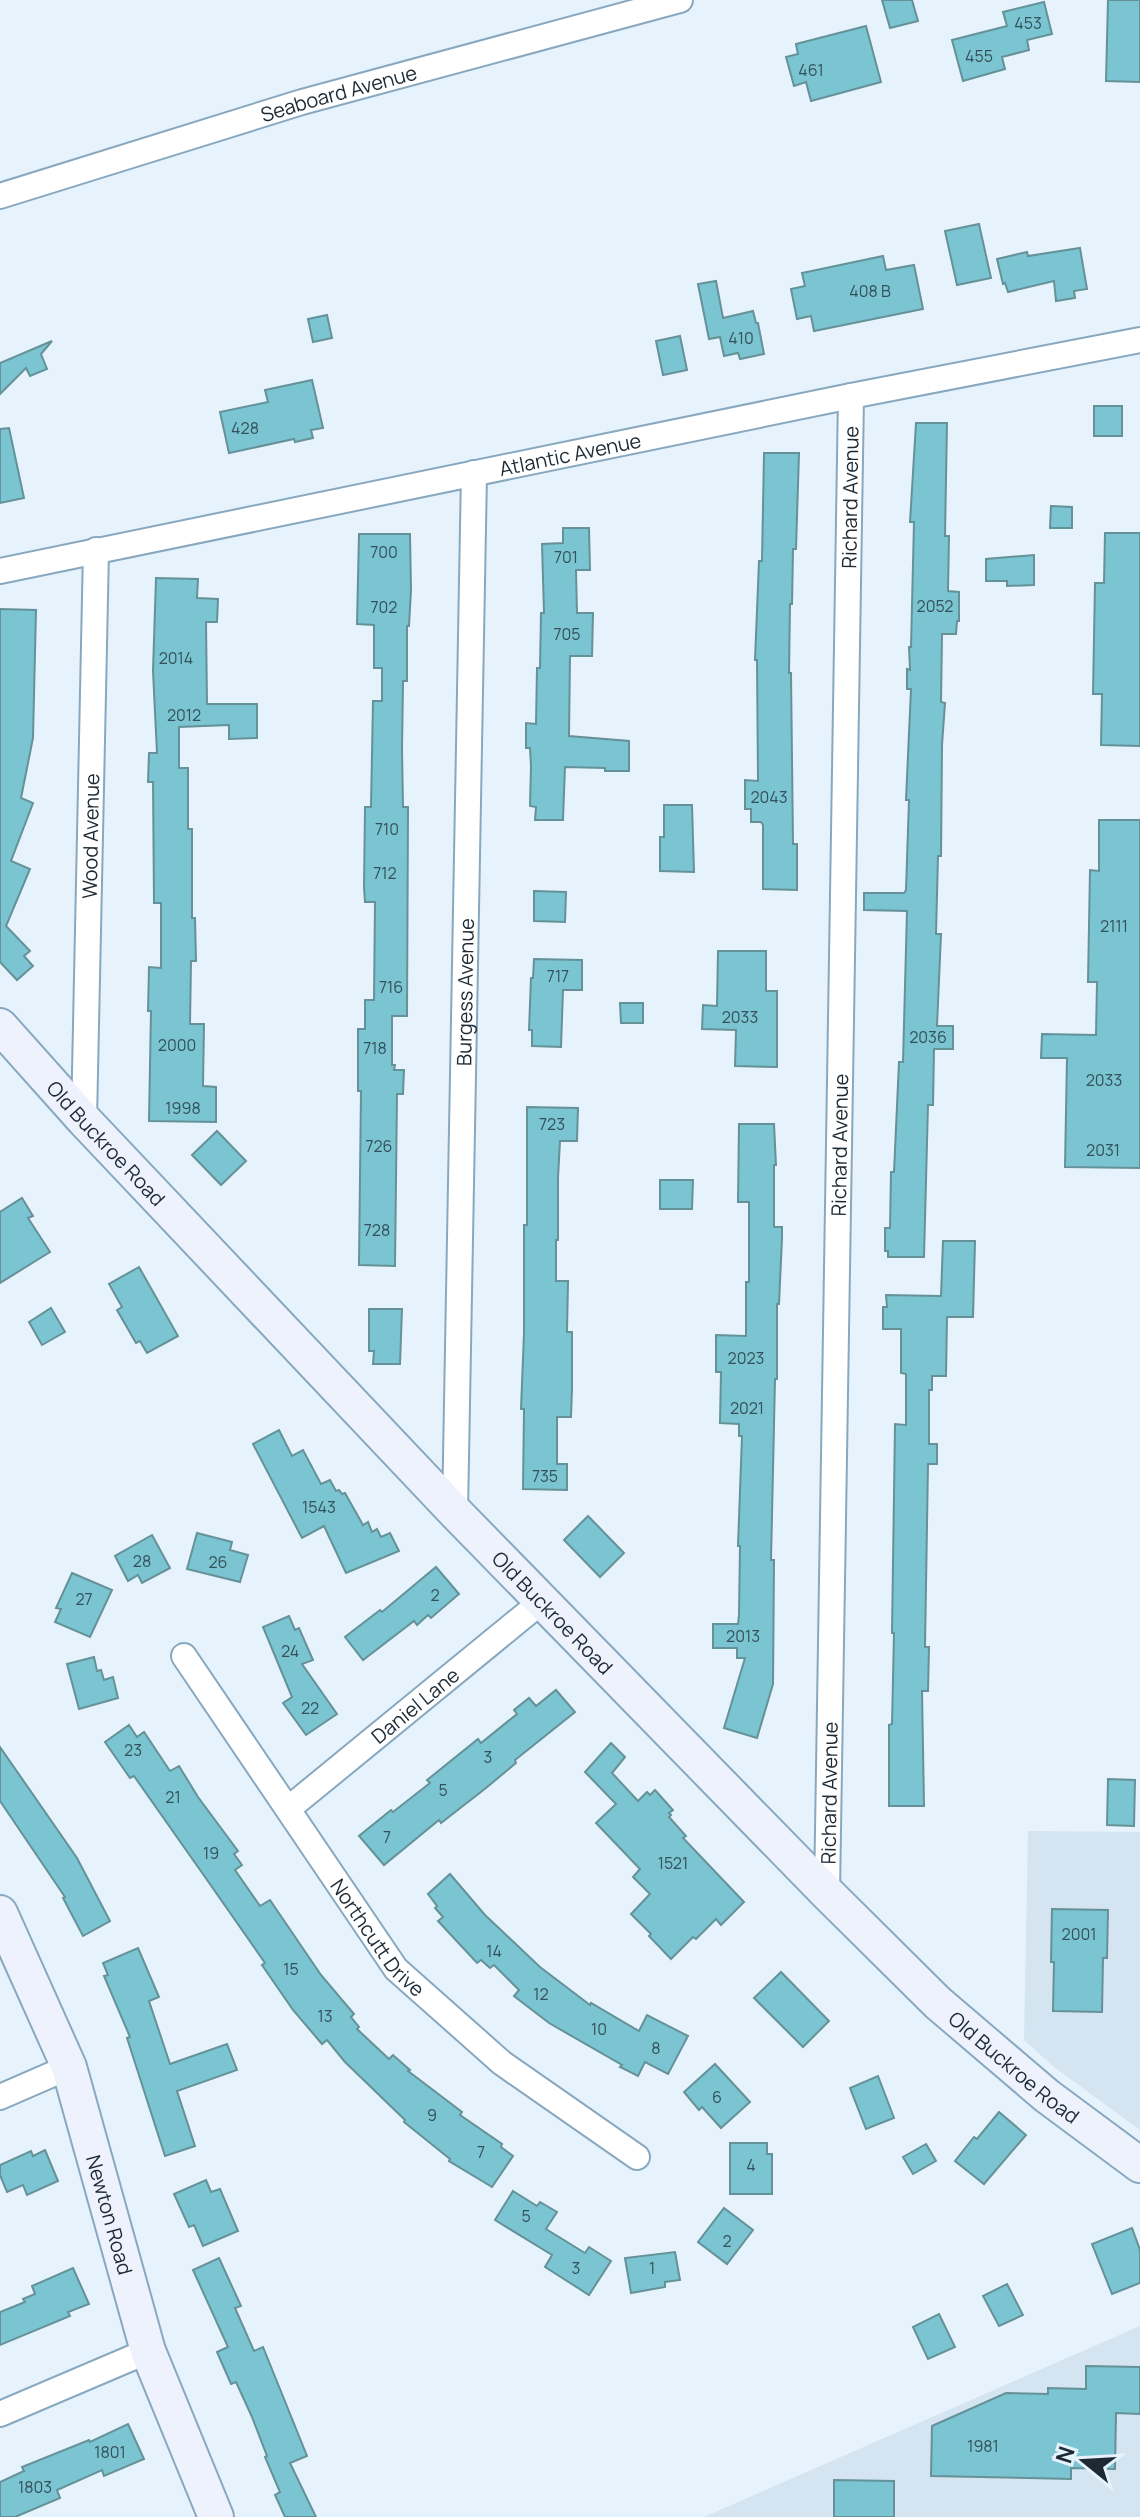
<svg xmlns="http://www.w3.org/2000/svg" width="1140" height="2517" font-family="Manrope,sans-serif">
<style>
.built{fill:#d4e4f0}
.building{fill:#7ac5d1;stroke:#659198;stroke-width:2}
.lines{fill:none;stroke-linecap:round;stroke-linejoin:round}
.street-casing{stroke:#88a8c0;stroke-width:28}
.secondary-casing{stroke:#88a8c0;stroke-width:38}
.street{stroke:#fff;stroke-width:24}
.secondary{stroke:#eef2fc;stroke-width:34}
.labels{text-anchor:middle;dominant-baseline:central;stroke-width:6;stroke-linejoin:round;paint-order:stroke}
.number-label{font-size:16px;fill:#34515b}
.street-label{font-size:20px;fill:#1d2a34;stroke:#e6f3fd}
</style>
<rect width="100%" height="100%" fill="#e6f3fd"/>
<!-- built -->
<g class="built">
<polygon points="1028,1831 1140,1832 1140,2130 1054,2067 1024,2040"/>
<polygon points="1140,2326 1140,2517 704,2517"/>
</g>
<!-- building -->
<g class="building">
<polygon points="882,0 912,0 918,21 890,28"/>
<polygon points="1108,0 1140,0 1140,82 1106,81"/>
<polygon points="1044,2 1052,34 1027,40 1029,50 1002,57 1005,69 963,81 952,40 1007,26 1003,12"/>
<polygon points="866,26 881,82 811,101 806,82 794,86 786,57 798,54 796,44"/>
<polygon points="979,224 991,278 957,285 945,231"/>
<polygon points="1080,248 1087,289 1074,291 1075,298 1056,301 1054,281 1008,292 1005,283 1003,284 997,259 1027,252 1028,256"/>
<polygon points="883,256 886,270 914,265 923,309 814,331 811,316 797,319 791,289 805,286 802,273"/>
<polygon points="716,281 723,318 753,311 756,323 758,323 764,354 740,359 738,353 724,356 720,337 709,339 698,284"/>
<polygon points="327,315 332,338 313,342 308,319"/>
<polygon points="680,336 687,370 663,375 656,341"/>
<polygon points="52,341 41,354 47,369 30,376 26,368 0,394 0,363"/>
<polygon points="312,380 323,428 311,430 313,438 295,442 294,439 229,453 220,412 268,402 265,390"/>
<rect x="1094" y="406" width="28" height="30"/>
<polygon points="916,423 947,423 945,536 949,536 948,591 959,592 959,621 957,621 956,634 942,634 941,702 945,703 942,745 941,856 938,856 936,934 941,934 937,1026 953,1026 953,1049 934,1049 933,1105 928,1105 924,1257 888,1257 888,1251 885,1251 885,1228 890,1228 891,1172 894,1172 899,1062 903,1062 907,911 864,910 864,893 904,893 906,890 909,800 906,800 911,689 907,689 907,669 910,670 909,647 911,647 914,522 910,522"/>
<polygon points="9,428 24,498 0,503 0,429"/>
<polygon points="764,453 799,453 796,549 793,549 792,604 790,604 789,673 791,673 793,844 797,844 797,890 763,889 763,825 761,822 751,822 751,809 745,809 745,780 758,781 757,660 755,660 759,561 762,561"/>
<polygon points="1051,506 1072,507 1072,528 1050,528"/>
<polygon points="563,528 589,528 590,570 576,570 577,613 593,613 592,656 570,656 569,736 629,741 629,771 605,771 605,768 565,767 563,820 535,820 536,807 530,806 531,766 530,748 526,748 526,723 536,724 537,668 540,668 541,613 544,613 542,544 563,543"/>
<polygon points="1105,533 1140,533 1140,746 1101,745 1102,694 1093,694 1095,583 1104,583"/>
<polygon points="359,534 410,534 411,590 409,626 407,626 407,681 403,681 402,749 403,807 408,807 407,1016 392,1016 392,1065 395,1065 394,1070 404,1070 403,1094 397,1094 395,1266 359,1265 361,1091 358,1091 358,1029 365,1029 365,1000 374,1000 375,902 365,902 364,887 365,807 371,807 373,701 382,701 382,668 374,668 374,625 357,624"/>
<polygon points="1034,555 1034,585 1007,586 1007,581 986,581 986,559"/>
<polygon points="156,578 198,579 197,598 218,599 217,622 206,622 207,704 257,704 257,738 229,739 229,725 179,727 179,768 188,768 188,829 192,829 192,918 195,918 196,961 191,961 190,1024 204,1024 203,1086 216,1087 216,1122 149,1121 151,1011 148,1011 149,967 161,968 161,903 154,903 153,782 148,782 149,753 157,753 153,671"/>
<polygon points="0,609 36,610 33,738 21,798 33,803 11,861 30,869 6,926 30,951 24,956 33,966 17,980 0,962"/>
<polygon points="664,805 692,805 694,872 660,871 660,837 664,837"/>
<polygon points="1099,820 1140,820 1140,1168 1065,1167 1067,1058 1041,1058 1042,1034 1096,1035 1097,982 1088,982 1090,870 1099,871"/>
<polygon points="534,891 566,892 565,922 534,921"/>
<polygon points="718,951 766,951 766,991 777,991 777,1067 735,1066 736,1030 702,1029 703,1005 717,1006"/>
<polygon points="534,959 582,960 582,990 563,990 561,1047 532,1046 532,1030 529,1030 531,978 533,978"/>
<polygon points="620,1003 643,1003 643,1023 621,1023"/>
<polygon points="527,1107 578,1108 577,1141 560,1141 558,1178 558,1240 556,1240 556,1281 568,1281 567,1332 572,1332 572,1388 571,1417 557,1417 557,1464 567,1464 567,1490 523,1489 524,1409 521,1409 524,1333 524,1225 527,1225"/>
<polygon points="739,1124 774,1124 776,1165 774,1165 774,1227 782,1227 782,1238 779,1304 777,1304 777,1379 775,1379 771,1560 774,1560 773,1684 757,1738 724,1728 745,1658 737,1658 737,1648 713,1648 713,1624 738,1624 739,1615 740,1546 738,1546 742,1436 739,1436 739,1424 720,1423 721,1372 716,1372 716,1335 746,1336 746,1282 749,1282 749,1202 738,1202"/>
<polygon points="217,1131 246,1161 221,1185 192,1155"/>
<polygon points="660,1180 693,1180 692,1209 660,1209"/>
<polygon points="22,1198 33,1216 28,1218 50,1252 0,1283 0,1212"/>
<polygon points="943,1241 975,1241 973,1317 947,1317 946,1376 932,1376 932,1390 929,1390 929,1444 937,1444 937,1464 928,1464 925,1647 929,1647 928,1691 922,1691 924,1806 889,1806 889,1725 892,1724 894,1633 892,1633 895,1424 906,1425 906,1374 901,1373 901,1329 883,1329 883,1307 887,1307 886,1295 941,1296"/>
<polygon points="139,1267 178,1336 147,1353 140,1341 136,1343 117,1310 122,1307 109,1284"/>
<polygon points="51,1308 65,1332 42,1345 29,1322"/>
<polygon points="369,1309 402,1309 400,1364 373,1364 374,1351 369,1351"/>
<polygon points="279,1430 292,1456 303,1450 321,1484 330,1480 336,1491 339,1490 342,1494 345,1493 363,1525 368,1522 372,1532 377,1529 381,1537 390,1533 399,1551 346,1573 324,1526 302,1538 253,1444"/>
<polygon points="588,1516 624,1553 600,1577 564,1540"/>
<polygon points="197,1533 232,1542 230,1550 248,1555 240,1582 187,1569"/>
<polygon points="152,1535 170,1568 142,1583 138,1575 128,1581 115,1556"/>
<polygon points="436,1567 459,1594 431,1618 428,1615 417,1625 414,1621 363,1660 345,1637 380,1610 382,1612"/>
<polygon points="72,1573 112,1590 90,1637 55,1622 61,1609 56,1608"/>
<polygon points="289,1616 295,1630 299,1628 313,1660 302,1664 337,1714 306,1735 283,1703 292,1697 263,1627"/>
<polygon points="94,1657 97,1671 101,1670 104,1680 113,1677 118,1698 79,1709 67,1664"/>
<polygon points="556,1690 575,1712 515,1760 516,1763 486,1788 441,1823 439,1820 384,1865 359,1836 391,1810 393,1812 430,1783 427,1780 478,1739 481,1743 517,1714 514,1710 529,1698 536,1706"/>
<polygon points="129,1725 137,1737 144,1732 170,1771 179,1766 198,1797 238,1851 234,1854 242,1865 235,1870 260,1906 270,1900 321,1975 354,2014 351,2017 359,2027 357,2029 389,2059 393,2055 410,2070 408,2071 462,2112 460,2115 502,2144 501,2147 513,2156 492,2187 449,2161 450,2159 404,2122 405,2120 345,2062 327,2040 322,2044 293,2010 262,1965 265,1963 205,1877 134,1776 130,1778 105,1742"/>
<polygon points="611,1743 625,1757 612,1773 638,1801 647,1792 650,1795 655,1790 673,1810 669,1813 671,1815 669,1817 686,1836 683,1838 744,1902 721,1925 716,1919 696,1939 693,1937 671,1959 649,1936 651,1934 631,1914 650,1894 633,1877 640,1869 596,1823 616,1804 585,1772"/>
<polygon points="0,1747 77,1858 110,1921 83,1936 63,1898 65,1897 0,1801"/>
<polygon points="1108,1779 1135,1780 1134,1826 1107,1825"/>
<polygon points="450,1874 485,1915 540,1967 590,2005 591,2003 639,2031 647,2015 688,2036 668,2074 645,2062 638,2076 620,2067 622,2065 549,2023 514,1996 519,1990 494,1965 490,1968 481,1960 477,1963 438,1921 443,1917 435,1908 437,1906 428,1894"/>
<polygon points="1052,1909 1108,1910 1107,1958 1103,1958 1102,2012 1053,2011 1054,1962 1051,1962"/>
<polygon points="138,1948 159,1997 149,2001 170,2064 227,2044 237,2070 177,2091 195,2146 165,2156 127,2038 130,2037 104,1976 108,1975 103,1963"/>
<polygon points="781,1972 829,2021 803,2047 754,1998"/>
<polygon points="715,2064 750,2102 721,2128 702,2107 699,2110 684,2092"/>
<polygon points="878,2076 894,2118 866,2129 850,2088"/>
<polygon points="999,2112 1026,2135 984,2184 955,2161 974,2137 977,2139"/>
<polygon points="730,2143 767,2143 767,2154 772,2154 772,2194 730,2194"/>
<polygon points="926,2144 936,2161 913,2174 903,2157"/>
<polygon points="45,2150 58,2181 27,2195 23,2185 7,2192 0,2175 0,2165 31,2151 33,2156"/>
<polygon points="206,2180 211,2192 220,2189 238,2231 203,2246 194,2225 189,2227 174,2194"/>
<polygon points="513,2191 537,2206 540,2202 557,2212 546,2229 585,2253 589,2247 611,2261 589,2295 545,2267 552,2255 495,2220"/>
<polygon points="724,2208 753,2230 727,2264 698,2242"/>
<polygon points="1132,2228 1140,2250 1140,2283 1112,2294 1092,2244"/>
<polygon points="675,2252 680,2280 665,2282 665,2287 631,2293 625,2258"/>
<polygon points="219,2258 241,2306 235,2308 254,2351 263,2347 307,2456 290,2463 316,2517 285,2517 275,2495 280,2492 265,2457 267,2456 252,2417 236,2382 231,2384 217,2352 228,2347 193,2270"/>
<polygon points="73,2268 89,2304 68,2312 70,2316 0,2345 0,2312 25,2302 23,2299 35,2294 32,2286"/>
<polygon points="1007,2284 1023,2315 999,2326 983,2296"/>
<polygon points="939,2314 955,2347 928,2359 913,2327"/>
<polygon points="1086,2366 1140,2367 1140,2414 1116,2413 1115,2469 1071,2468 1071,2479 931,2476 932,2426 1006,2393 1048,2394 1048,2388 1086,2389"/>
<polygon points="128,2424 144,2459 104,2476 102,2470 57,2490 60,2498 15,2517 0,2517 0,2482 24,2471 22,2467 89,2440 90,2442"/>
<polygon points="834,2480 894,2481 894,2517 834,2517"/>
</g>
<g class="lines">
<!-- street casing -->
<g class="street-casing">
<g id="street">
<path id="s1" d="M0 196 302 102 680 0"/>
<path id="s2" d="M0 571 851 396 1140 340"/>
<path id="s3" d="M84 1120 96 550"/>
<path id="s4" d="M455 1512 474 473"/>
<path id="s5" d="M184 1656 396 1969 502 2063 637 2157"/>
<path id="s6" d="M288 1809 541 1602"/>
<path id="s7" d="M827 1893 851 396"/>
<polyline points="0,2097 69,2067"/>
<polyline points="0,2414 148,2351"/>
</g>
</g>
<!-- secondary casing -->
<g class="secondary-casing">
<g id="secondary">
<path id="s8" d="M0 1026 84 1120 455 1512 827 1893 938 2003 1047 2096 1140 2165"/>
<path id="s9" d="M0 1913 69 2067 148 2351 216 2517"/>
</g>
</g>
<!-- street -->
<use href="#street" class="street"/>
<!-- secondary -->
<use href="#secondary" class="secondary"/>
</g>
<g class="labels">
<!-- number labels -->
<g class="number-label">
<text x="1028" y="23">453</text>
<text x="979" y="56">455</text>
<text x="811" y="70">461</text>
<text x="870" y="291">408 B</text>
<text x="741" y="338">410</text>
<text x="245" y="428">428</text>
<text x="384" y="552">700</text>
<text x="566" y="557">701</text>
<text x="935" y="606">2052</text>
<text x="384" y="607">702</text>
<text x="567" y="634">705</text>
<text x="176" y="658">2014</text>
<text x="184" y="715">2012</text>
<text x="769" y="797">2043</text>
<text x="387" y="829">710</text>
<text x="385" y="873">712</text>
<text x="1114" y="926">2111</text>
<text x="558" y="976">717</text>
<text x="391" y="987">716</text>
<text x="740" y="1017">2033</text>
<text x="928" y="1037">2036</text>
<text x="177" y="1045">2000</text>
<text x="375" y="1048">718</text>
<text x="1104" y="1080">2033</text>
<text x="183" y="1108">1998</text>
<text x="552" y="1124">723</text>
<text x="379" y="1146">726</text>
<text x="1103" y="1150">2031</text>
<text x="377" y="1230">728</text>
<text x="746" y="1358">2023</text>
<text x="747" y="1408">2021</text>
<text x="545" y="1476">735</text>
<text x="319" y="1507">1543</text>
<text x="142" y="1561">28</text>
<text x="218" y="1562">26</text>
<text x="435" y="1595">2</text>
<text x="84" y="1599">27</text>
<text x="743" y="1636">2013</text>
<text x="290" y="1651">24</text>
<text x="310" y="1708">22</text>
<text x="133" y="1750">23</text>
<text x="488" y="1757">3</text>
<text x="443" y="1790">5</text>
<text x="173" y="1797">21</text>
<text x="387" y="1837">7</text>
<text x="211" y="1853">19</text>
<text x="673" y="1863">1521</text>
<text x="1079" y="1934">2001</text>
<text x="494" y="1951">14</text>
<text x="291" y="1969">15</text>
<text x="541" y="1994">12</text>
<text x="325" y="2016">13</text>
<text x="599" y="2029">10</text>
<text x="656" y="2048">8</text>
<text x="717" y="2097">6</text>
<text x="432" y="2115">9</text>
<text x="481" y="2152">7</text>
<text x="751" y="2165">4</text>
<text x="526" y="2216">5</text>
<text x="727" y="2241">2</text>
<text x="576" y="2268">3</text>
<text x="652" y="2268">1</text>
<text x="983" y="2446">1981</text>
<text x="110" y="2452">1801</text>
<text x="35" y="2487">1803</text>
</g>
<!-- street labels -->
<g class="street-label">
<text stroke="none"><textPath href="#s1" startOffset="354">Seaboard Avenue</textPath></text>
<text stroke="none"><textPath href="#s2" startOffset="582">Atlantic Avenue</textPath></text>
<text stroke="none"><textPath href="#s7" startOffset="1396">Richard Avenue</textPath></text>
<text stroke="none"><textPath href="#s3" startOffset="284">Wood Avenue</textPath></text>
<text stroke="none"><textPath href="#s4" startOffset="520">Burgess Avenue</textPath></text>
<text stroke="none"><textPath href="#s8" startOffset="158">Old Buckroe Road</textPath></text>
<text stroke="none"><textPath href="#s7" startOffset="748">Richard Avenue</textPath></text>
<text stroke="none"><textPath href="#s8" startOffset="806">Old Buckroe Road</textPath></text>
<text stroke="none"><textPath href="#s6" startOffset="164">Daniel Lane</textPath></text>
<text stroke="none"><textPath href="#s7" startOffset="100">Richard Avenue</textPath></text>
<text stroke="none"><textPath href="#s5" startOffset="342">Northcutt Drive</textPath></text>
<text stroke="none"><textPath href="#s8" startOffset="1454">Old Buckroe Road</textPath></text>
<text stroke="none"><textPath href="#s9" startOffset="322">Newton Road</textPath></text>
</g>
</g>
<!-- north arrow -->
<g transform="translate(1084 2461) rotate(288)" stroke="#e6f3fd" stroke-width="6" paint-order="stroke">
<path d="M0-6L14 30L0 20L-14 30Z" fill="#1d2a34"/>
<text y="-12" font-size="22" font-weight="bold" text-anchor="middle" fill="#1d2a34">N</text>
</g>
</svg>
